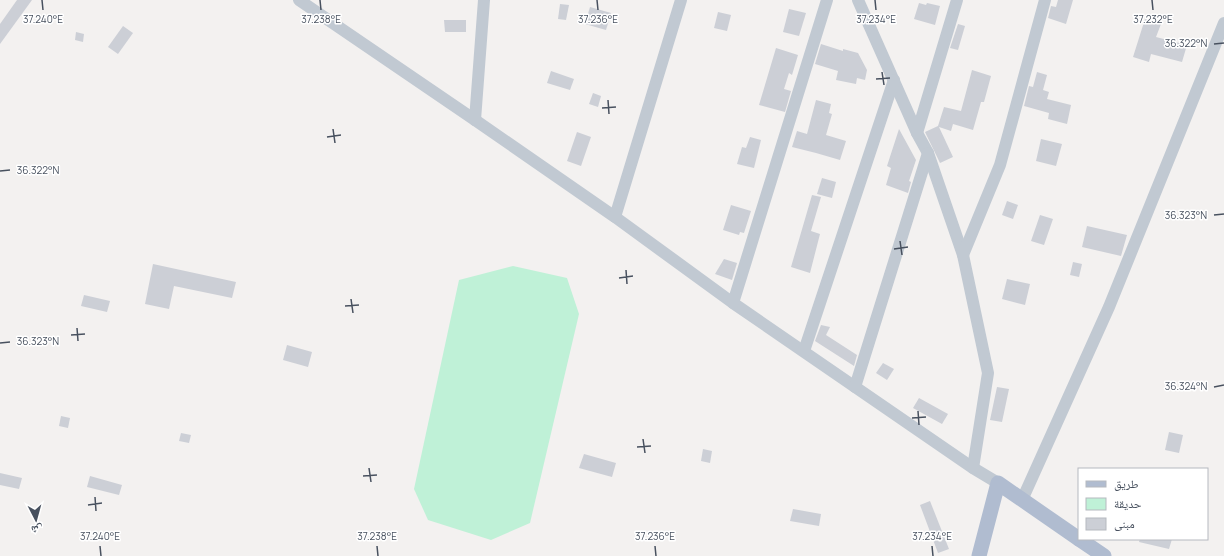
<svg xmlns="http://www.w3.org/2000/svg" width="1224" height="556" font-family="Manrope,'Noto Naskh Arabic',sans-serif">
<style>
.green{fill:#bff1d7}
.building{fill:#cccfd6}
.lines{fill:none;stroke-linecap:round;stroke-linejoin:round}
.minor{stroke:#c1c9d2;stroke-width:12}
.major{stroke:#b0bcd0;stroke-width:15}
.ticks{fill:none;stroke:#48515f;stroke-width:1.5}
.ticks-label{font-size:10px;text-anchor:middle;fill:#48515f;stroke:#fff;stroke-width:3;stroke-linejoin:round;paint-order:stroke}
</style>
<rect width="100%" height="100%" fill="#f3f1f0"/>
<!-- green -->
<polygon class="green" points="513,266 567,278 579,314 530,523 491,540 428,520 414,489 459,280"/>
<!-- building -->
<g class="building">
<polygon points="17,0 32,0 0,44 0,24"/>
<polygon points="1058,0 1073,0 1066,24 1048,18 1051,6 1056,7"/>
<polygon points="919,3 926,5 927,3 940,6 935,25 914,19"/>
<polygon points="560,4 569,5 566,20 558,19"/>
<polygon points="590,7 611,13 606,30 585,24"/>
<polygon points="789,9 806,13 799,36 783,32"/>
<polygon points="718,12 731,15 727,31 714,28"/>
<polygon points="1145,19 1161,24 1156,37 1187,45 1182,62 1151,54 1149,62 1133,57"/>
<polygon points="444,20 466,20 466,32 445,32"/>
<polygon points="958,24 965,26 958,50 950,48"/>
<polygon points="123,26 133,33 118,54 108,47"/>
<polygon points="76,32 84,34 83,42 75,40"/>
<polygon points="821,44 843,51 843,49 858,53 867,70 865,80 857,78 856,84 836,80 838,71 815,64"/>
<polygon points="776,48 798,55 792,75 789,73 784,89 791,91 785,112 759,105"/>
<polygon points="972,70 991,76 984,102 981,102 973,130 953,124 951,131 939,127 953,157 940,163 925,132 938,126 944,107 961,111"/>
<polygon points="551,71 574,79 570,90 547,83"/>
<polygon points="1037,72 1047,75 1043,90 1049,92 1047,99 1071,105 1067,124 1048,119 1049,113 1024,106 1029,86 1033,87"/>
<polygon points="593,93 601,96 598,107 589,104"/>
<polygon points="816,100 831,104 829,113 832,114 826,135 846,141 840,160 816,153 792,147 797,131 807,134"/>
<polygon points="899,129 916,160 909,181 911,182 908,193 886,185 891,168 887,166"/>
<polygon points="577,132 591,137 581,166 567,161"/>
<polygon points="750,137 761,140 754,168 737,164 742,147 746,148"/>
<polygon points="1041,139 1062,144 1056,166 1036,161"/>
<polygon points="822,178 836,182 832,198 817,194"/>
<polygon points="812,195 821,197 811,231 820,234 810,273 791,267"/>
<polygon points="1007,201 1018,205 1013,219 1002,215"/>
<polygon points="731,205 751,211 744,233 740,232 739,235 723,230"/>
<polygon points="1040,215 1053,219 1044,245 1031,241"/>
<polygon points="1087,226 1127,235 1121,256 1082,247"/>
<polygon points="724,259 737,263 732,280 715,274"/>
<polygon points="1073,262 1082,264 1079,277 1070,275"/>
<polygon points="153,264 236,282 232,298 174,286 169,309 145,304"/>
<polygon points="1007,279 1030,284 1025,305 1002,299"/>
<polygon points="84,295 110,301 107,312 81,306"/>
<polygon points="821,325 830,327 826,335 857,355 854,366 815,341"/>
<polygon points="287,345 312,352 308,367 283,360"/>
<polygon points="883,363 894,369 887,380 876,373"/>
<polygon points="997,387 1009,389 1002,422 990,420"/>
<polygon points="919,398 948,414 942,424 913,408"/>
<polygon points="61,416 70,418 68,428 59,426"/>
<polygon points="1169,432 1183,435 1179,453 1165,450"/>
<polygon points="181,433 191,435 189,443 179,441"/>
<polygon points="703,449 712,451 710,463 701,461"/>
<polygon points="584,454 616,463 612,477 579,468"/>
<polygon points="0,473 22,478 19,489 0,485"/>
<polygon points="90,476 122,485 119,495 87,487"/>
<polygon points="930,501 949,549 938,553 920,505"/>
<polygon points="793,509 821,514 819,526 790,521"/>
<polygon points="1140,539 1172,539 1169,549 1139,542"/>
</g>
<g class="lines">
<!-- minor -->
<g class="minor">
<polyline points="299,0 475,120 615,217 733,303 973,468 998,483"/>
<polyline points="858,0 917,133 928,153 963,255 988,373 973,468"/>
<polyline points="475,120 484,0"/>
<polyline points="917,133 957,0"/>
<polyline points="615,217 681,0"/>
<polyline points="963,255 1000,165 1045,0"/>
<polyline points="733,303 827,0"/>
<polyline points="804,351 894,80"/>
<polyline points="855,387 928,153"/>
<polyline points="1022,500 1109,307 1224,23"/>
</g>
<!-- major -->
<g class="major">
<polyline points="1079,539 1104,556"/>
<polyline points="979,556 998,483 1079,539"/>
</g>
</g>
<!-- ticks -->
<path class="ticks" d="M42 0 43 10M320 0 321 10M597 0 598 10M875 0 876 10M1152 0 1153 10M1214 44 1224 43M882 72 884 85M876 79 890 78M608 100 609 114M602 108 616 107M333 129 335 143M327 137 341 135M0 171 10 170M1214 215 1224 214M900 241 902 255M894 249 908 247M626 270 627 284M619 278 633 276M351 299 353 313M345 306 359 305M77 328 78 341M71 335 85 334M0 343 10 342M1214 387 1224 385M918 411 919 425M912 418 926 417M643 439 645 453M637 447 651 446M369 468 371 482M363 476 377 475M95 497 96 511M88 505 102 503M100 546 101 556M377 546 378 556M655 546 656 556M932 546 933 556"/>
<g class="ticks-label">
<text x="43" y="23">37.240°E</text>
<text x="321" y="23">37.238°E</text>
<text x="598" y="23">37.236°E</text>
<text x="876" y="23">37.234°E</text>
<text x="1153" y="23">37.232°E</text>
<text x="1186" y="47">36.322°N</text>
<text x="38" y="174">36.322°N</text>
<text x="1186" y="219">36.323°N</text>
<text x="38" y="345">36.323°N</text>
<text x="1186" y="390">36.324°N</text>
<text x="100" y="540">37.240°E</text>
<text x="377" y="540">37.238°E</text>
<text x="655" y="540">37.236°E</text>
<text x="932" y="540">37.234°E</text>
</g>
<!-- legend -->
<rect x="1078" y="468" width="130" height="72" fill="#ffffff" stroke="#b6b9bf"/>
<rect x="1086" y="481" width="20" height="6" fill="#b0bcd0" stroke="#b6b9bf"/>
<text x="1114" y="488" font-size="12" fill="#48515f">طريق</text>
<rect x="1086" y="498" width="20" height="12" fill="#bff1d7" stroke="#b6b9bf"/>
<text x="1114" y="508" font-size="12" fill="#48515f">حديقة</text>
<rect x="1086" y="518" width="20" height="12" fill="#cccfd6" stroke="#b6b9bf"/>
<text x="1114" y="528" font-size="12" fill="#48515f">مبنى</text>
<!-- north arrow -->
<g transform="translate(36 520) rotate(174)" stroke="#ffffff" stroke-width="3" paint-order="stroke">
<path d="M0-3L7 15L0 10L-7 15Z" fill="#48515f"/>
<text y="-6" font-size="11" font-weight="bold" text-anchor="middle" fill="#48515f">ش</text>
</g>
</svg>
